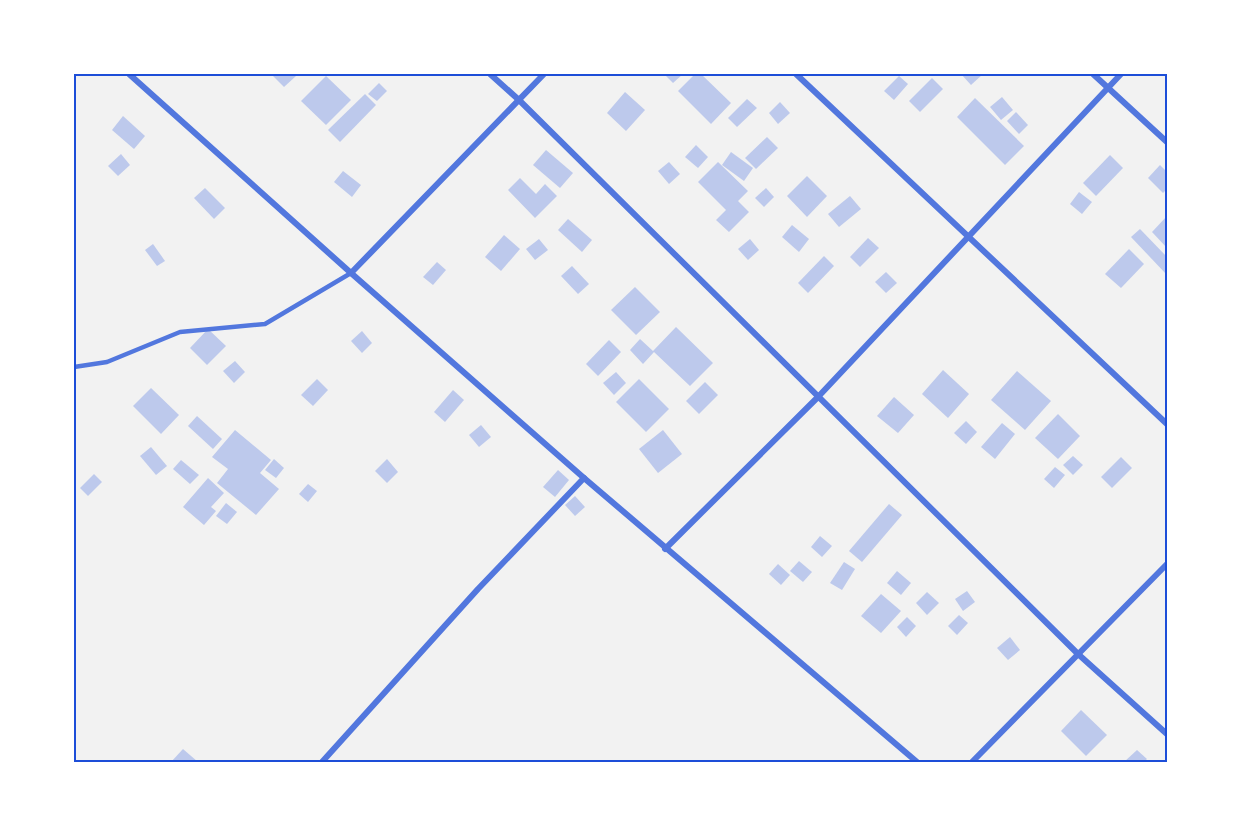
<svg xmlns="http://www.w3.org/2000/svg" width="1241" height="836" font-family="'Exo 2',sans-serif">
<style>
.building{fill:#bdc9ec}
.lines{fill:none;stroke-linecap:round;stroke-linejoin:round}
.service{stroke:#5277de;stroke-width:4.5}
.minor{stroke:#5277de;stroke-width:6}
.neatline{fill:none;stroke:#1d4ed8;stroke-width:2}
</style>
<rect width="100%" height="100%" fill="#f2f2f2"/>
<!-- building -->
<g class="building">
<polygon points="271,74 294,74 296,76 284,87"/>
<polygon points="664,74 683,74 673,83"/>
<polygon points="695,74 701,74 731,103 711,124 678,91"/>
<polygon points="961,74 983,74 971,85"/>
<polygon points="326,76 351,100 326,125 301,101"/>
<polygon points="899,76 908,84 894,100 884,91"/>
<polygon points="932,78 943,89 920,112 909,101"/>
<polygon points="379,83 387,91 377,101 368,94"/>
<polygon points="625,92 645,110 626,131 607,113"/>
<polygon points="365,94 376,105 340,142 328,130"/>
<polygon points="1002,97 1013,110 1001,120 990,107"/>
<polygon points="975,98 1024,146 1005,165 957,117"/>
<polygon points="747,99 757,108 737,127 728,118"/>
<polygon points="780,102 790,113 778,124 769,113"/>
<polygon points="1016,112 1028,125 1019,134 1007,121"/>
<polygon points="123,116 145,136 134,149 112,130"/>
<polygon points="767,137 778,148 756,169 745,158"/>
<polygon points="696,145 708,157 698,168 685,157"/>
<polygon points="546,150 573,173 560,188 533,165"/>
<polygon points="731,152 753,168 744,181 722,165"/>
<polygon points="121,154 130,165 118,176 108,166"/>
<polygon points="1110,155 1123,168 1096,196 1083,183"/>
<polygon points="669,162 680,174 669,184 658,171"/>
<polygon points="718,162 748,191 738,201 749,212 729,232 716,220 726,210 698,182"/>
<polygon points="1160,165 1167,172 1167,189 1163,193 1148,178"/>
<polygon points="343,171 361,185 352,197 334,182"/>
<polygon points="807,176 827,196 807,217 787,196"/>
<polygon points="520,178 536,194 545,184 557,196 535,218 508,190"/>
<polygon points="205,188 225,208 214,219 194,198"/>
<polygon points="766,188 774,197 764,207 755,198"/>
<polygon points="1079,192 1092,202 1082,214 1070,204"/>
<polygon points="850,196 861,209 839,227 828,214"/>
<polygon points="1167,216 1167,248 1152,232"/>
<polygon points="568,219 592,240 582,252 558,230"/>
<polygon points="792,225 809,239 799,252 782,237"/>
<polygon points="1140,229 1167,257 1167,275 1131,237"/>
<polygon points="504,235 520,249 501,271 485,257"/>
<polygon points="868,238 879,248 860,267 850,257"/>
<polygon points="539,239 548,250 535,260 526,249"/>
<polygon points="750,239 759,250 748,260 738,249"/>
<polygon points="153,244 165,261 157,266 145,250"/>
<polygon points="1129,249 1144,264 1121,288 1105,274"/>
<polygon points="824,256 834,266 808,293 798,283"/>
<polygon points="437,262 446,270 433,285 423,277"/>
<polygon points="572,266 589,284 578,294 561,276"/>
<polygon points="886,272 897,283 886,293 875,282"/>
<polygon points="635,287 660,312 636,335 611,310"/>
<polygon points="676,327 713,363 690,386 654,352 643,364 630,350 640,339 653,351"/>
<polygon points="208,329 226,346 207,365 190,348"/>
<polygon points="362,331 372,343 362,353 351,341"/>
<polygon points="609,340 621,352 598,376 586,364"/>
<polygon points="235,361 245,372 234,383 223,371"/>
<polygon points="943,370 969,394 948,418 922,394"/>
<polygon points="1017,371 1051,401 1025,430 991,400"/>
<polygon points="616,372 626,383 614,395 603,383"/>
<polygon points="317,379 328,390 313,406 301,395"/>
<polygon points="639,379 669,409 646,432 616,402"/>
<polygon points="705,382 718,395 699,414 686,401"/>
<polygon points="151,388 179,415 161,434 133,406"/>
<polygon points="453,390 464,400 445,422 434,412"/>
<polygon points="894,397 914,415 898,433 877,416"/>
<polygon points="1058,414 1080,436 1058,459 1035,438"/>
<polygon points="197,416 222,439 213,449 188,426"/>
<polygon points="966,421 977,432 966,444 954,433"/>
<polygon points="1002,423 1015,434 995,459 981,447"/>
<polygon points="481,425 491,437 479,447 469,435"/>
<polygon points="235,430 271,460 260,473 279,489 256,515 217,483 228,469 212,457"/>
<polygon points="663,430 682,454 658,473 639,449"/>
<polygon points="151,447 167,466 156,475 140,456"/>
<polygon points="1073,456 1083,465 1073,475 1063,465"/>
<polygon points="1121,457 1132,468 1112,488 1101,477"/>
<polygon points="274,459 284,468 276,478 265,470"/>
<polygon points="387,459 398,472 387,483 375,471"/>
<polygon points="181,460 199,475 190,484 173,469"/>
<polygon points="1055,467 1065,475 1054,488 1044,479"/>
<polygon points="558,470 569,480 555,497 543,487"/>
<polygon points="94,474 102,482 88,496 80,488"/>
<polygon points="208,478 224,493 211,507 216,511 204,525 183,507"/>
<polygon points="308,484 317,491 308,502 299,494"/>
<polygon points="575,496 585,507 575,516 565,505"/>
<polygon points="226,503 237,512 227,524 216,516"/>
<polygon points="889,504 902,515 862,562 849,551"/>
<polygon points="820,536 832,546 822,557 811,547"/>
<polygon points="799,561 812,572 803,582 790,571"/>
<polygon points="844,562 855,569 842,590 830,583"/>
<polygon points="778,564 790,575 781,585 769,574"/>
<polygon points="897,571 911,583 901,595 887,583"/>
<polygon points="967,591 975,602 963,611 955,599"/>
<polygon points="927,592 939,603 927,615 916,603"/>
<polygon points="881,594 901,611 881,633 861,616"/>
<polygon points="959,615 968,623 957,635 948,626"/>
<polygon points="907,617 916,626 906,637 897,627"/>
<polygon points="1010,637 1020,650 1008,660 997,648"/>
<polygon points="1081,710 1107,735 1086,756 1061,731"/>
<polygon points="183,749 198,762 171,762"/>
<polygon points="1137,750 1147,759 1144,762 1124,762"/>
</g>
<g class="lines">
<!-- service -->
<polyline class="service" points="74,367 107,362 180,332 265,324 351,273"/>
<!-- minor -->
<g class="minor">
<polyline points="129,74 351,273 584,478 917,762"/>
<polyline points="490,74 519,100 1078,654 1168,735"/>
<polyline points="796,74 1168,425"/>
<polyline points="1093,74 1168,143"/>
<polyline points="351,273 544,74"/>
<polyline points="665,549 818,397 1121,74"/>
<polyline points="322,762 478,589 584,478"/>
<polyline points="972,762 1168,563"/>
</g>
</g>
<!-- border -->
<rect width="1241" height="836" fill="none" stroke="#ffffff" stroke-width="150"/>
<rect x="75" y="75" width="1091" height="686" class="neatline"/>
</svg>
